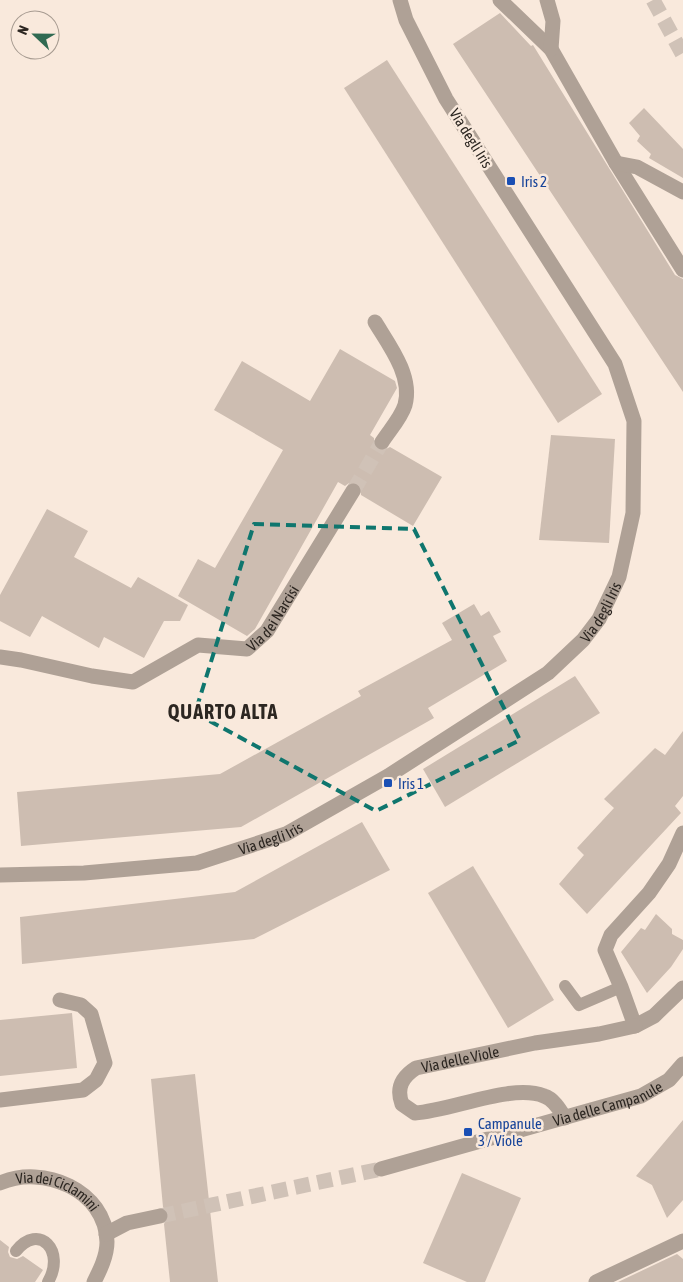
<svg xmlns="http://www.w3.org/2000/svg" width="683" height="1282" font-family="'Asap Condensed',sans-serif">
<style>
.building{fill:#cdbdb1}
.lines{fill:none;stroke-linecap:round;stroke-linejoin:round}
.street-tunnel{stroke:#d0c2b7;stroke-width:15;stroke-dasharray:15 8;stroke-linecap:butt}
.lane{stroke:#afa196;stroke-width:12}
.street{stroke:#afa196;stroke-width:15}
.marked{fill:none;stroke:#0f766e;stroke-width:4;stroke-dasharray:10 6;stroke-linejoin:round}
.transit-dot{fill:#1a4fb4;stroke:#f9e9dc;stroke-width:2}
.labels{text-anchor:middle;dominant-baseline:central;stroke-width:5;stroke-linejoin:round;paint-order:stroke}
.street-label{font-size:15px;fill:#2c2621;stroke:#f9e9dc}
.transit-label{font-size:15px;fill:#164399;stroke:#f9e9dc;text-anchor:start}
.district-label{font-size:20px;font-weight:bold;letter-spacing:1px;fill:#2c2621;stroke:#f9e9dc}
</style>
<rect width="100%" height="100%" fill="#f9e9dc"/>
<!-- building -->
<g class="building">
<polygon points="500,13 531,46 533,45 675,275 683,279 683,392 453,44"/>
<polygon points="387,60 602,394 558,423 344,88"/>
<polygon points="644,108 683,149 683,178 649,158 651,154 637,141 640,136 629,123"/>
<polygon points="340,349 395,381 397,388 370,435 374,438 374,447 382,451 390,447 442,477 413,526 361,495 361,487 357,483 349,483 345,486 338,482 255,629 247,636 178,596 198,559 215,568 283,450 214,410 242,361 310,401"/>
<polygon points="551,435 615,439 609,543 539,540"/>
<polygon points="47,509 88,531 74,557 131,588 138,577 188,605 180,621 164,621 144,658 104,637 99,648 42,616 30,637 0,621 0,595"/>
<polygon points="474,604 481,616 489,611 501,632 493,636 507,661 428,708 434,718 241,827 21,846 17,792 220,774 361,696 358,691 452,640 442,623"/>
<polygon points="575,676 600,713 445,807 423,769"/>
<polygon points="683,731 683,796 675,806 681,813 587,914 559,884 584,855 577,848 614,808 604,799 655,748 665,755"/>
<polygon points="362,822 390,870 254,939 22,964 20,917 235,892"/>
<polygon points="473,866 554,1000 508,1028 428,893"/>
<polygon points="656,914 672,929 672,934 683,940 683,949 671,967 647,993 621,952 641,928 645,930"/>
<polygon points="72,1013 77,1068 0,1076 0,1020"/>
<polygon points="195,1074 218,1282 170,1282 164,1224 169,1215 163,1207 151,1079"/>
<polygon points="683,1120 683,1200 667,1218 652,1185 636,1176"/>
<polygon points="462,1173 521,1198 485,1282 467,1282 423,1263"/>
<polygon points="0,1240 9,1247 8,1252 10,1257 17,1259 23,1256 43,1270 35,1282 0,1282"/>
<polygon points="677,1254 683,1259 683,1282 618,1282"/>
</g>
<g class="lines">
<!-- street-tunnel -->
<g class="street-tunnel">
<polyline points="653,0 683,55"/>
<polyline points="353,491 382,442"/>
<polyline points="160,1216 381,1169"/>
</g>
<!-- lane -->
<g class="lane">
<polyline points="565,986 579,1005 621,987"/>
<path d="M16 1251C39 1222 66 1251 48 1282"/>
</g>
<!-- street -->
<g class="street">
<polyline points="500,0 551,49 616,163 683,270"/>
<polyline points="547,0 553,21 551,49"/>
<polyline points="616,163 637,167 683,192"/>
<path d="M375 322C389 345 413 376 405 405 401 418 389 431 382 442"/>
<path id="s1" d="M0 657 21 660 92 676 133 682 198 645 247 649 267 631 353 491"/>
<polyline points="683,833 669,864 649,893 611,935 605,950 621,987 635,1026 654,1016 683,988"/>
<path id="s2" d="M0 875 84 873 197 863 286 834 388 776 548 673 583 640 599 619 619 577 633 513 634 421 615 364 446 99 406 20 400 0"/>
<polyline points="0,1100 83,1090 96,1080 105,1063 91,1014 81,1005 60,1000"/>
<path id="s3" d="M565 1118C560 1110 554 1099 544 1096 512 1083 451 1111 415 1113L402 1104C396 1088 402 1077 416 1068L535 1043 599 1034 635 1026"/>
<path id="s4" d="M381 1169 641 1096 669 1080 683 1064"/>
<path id="s5" d="M0 1183C43 1164 106 1190 107 1242 107 1256 100 1270 94 1282"/>
<polyline points="106,1234 127,1223 160,1216"/>
<polyline points="596,1282 683,1241"/>
</g>
</g>
<!-- marked area -->
<path class="marked" d="M254 524 414 529 520 740 376 811 195 713Z"/>
<!-- markers -->
<g class="transit-dot">
<rect x="506" y="176" width="10" height="10" rx="2.5"/>
<rect x="383" y="778" width="10" height="10" rx="2.5"/>
<rect x="463" y="1127" width="10" height="10" rx="2.5"/>
</g>
<g class="labels">
<!-- street labels -->
<g class="street-label">
<text transform="translate(471 138) rotate(58)">Via degli Iris</text>
<text stroke="none"><textPath href="#s2" startOffset="680">Via degli Iris</textPath></text>
<text stroke="none"><textPath href="#s1" startOffset="300">Via dei Narcisi</textPath></text>
<text stroke="none"><textPath href="#s2" startOffset="275">Via degli Iris</textPath></text>
<text stroke="none"><textPath href="#s3" startOffset="266">Via delle Viole</textPath></text>
<text stroke="none"><textPath href="#s4" startOffset="236">Via delle Campanule</textPath></text>
<text stroke="none"><textPath href="#s5" startOffset="62">Via dei Ciclamini</textPath></text>
</g>
<!-- transit labels -->
<g class="transit-label">
<text x="521" y="181">Iris 2</text>
<text x="398" y="783">Iris 1</text>
<text x="478" y="1123">Campanule<tspan x="478" dy="17">3 / Viole</tspan></text>
</g>
<!-- district labels -->
<g class="district-label">
<text x="223" y="711">QUARTO ALTA</text>
</g>
</g>
<!-- north arrow -->
<g transform="translate(35 35) rotate(292)"><circle r="24" fill="#f9e9dc" stroke="#a79b91"/>
<path d="M0-4L9 19L0 12L-9 19Z" fill="#306a52"/>
<text y="-8" font-size="14" font-weight="bold" text-anchor="middle" fill="#2c2621">N</text>
</g>
</svg>
